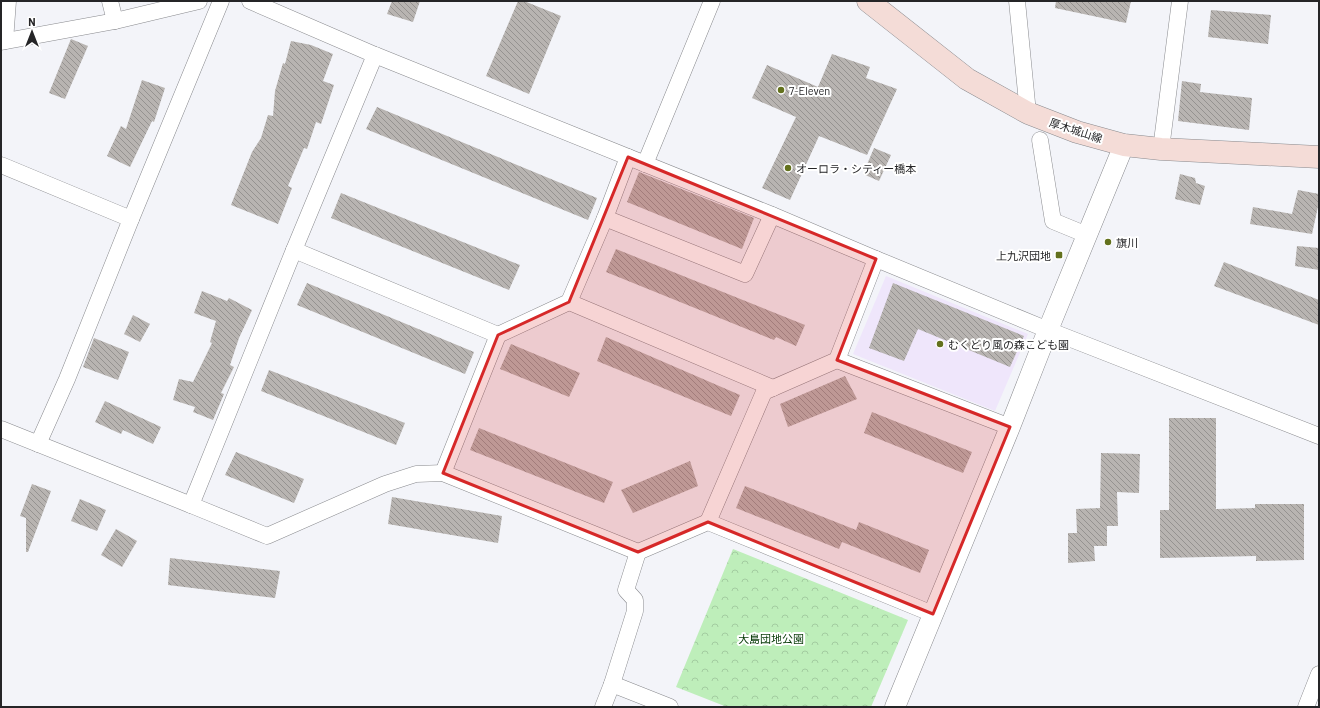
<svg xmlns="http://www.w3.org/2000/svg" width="1320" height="708" font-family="Barlow,'Noto Sans JP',sans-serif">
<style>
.commercial{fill:#efe6fb}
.forest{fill:url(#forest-crowns)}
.building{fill:url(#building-back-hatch)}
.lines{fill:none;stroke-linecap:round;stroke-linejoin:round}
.minor-casing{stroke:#898a8e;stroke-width:17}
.tertiary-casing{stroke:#898a8e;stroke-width:21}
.secondary-casing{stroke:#898a8e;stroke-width:23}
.minor{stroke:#fff;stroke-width:16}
.tertiary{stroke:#fff;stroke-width:20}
.secondary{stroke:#f4dcd7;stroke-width:22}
.marked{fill:#d62828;fill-opacity:0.2;stroke:#d62828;stroke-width:3;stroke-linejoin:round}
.poi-dot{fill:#63711d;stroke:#fff;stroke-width:1.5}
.labels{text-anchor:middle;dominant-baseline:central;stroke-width:4;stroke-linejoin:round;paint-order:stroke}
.poi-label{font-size:11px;fill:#252527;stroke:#fff;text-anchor:start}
.street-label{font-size:11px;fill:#252527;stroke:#fff}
.park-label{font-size:11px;fill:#063906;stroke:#fff}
</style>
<defs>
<pattern id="forest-crowns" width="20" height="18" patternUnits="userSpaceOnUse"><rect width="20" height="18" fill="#beeeba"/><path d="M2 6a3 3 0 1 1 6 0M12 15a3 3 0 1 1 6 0" fill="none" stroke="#a3cca0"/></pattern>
<pattern id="building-back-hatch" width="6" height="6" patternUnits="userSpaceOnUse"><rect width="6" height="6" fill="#b8b4b1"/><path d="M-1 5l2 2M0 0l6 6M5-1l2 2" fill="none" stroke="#959290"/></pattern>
</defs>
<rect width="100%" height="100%" fill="#f3f4f9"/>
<!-- commercial -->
<polygon class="commercial" points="886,276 1028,334 995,411 853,354"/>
<!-- forest -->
<polygon class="forest" points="733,549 908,620 871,707 727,707 676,687"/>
<!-- building -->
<g class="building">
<polygon points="392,1 420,1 413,22 387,14"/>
<polygon points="518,1 524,1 561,16 529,94 486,76"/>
<polygon points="1056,1 1131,1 1126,23 1055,8"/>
<polygon points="1211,10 1271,15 1268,44 1208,37"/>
<polygon points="71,39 88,46 65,99 49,93"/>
<polygon points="291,41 311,45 333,54 323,81 334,85 321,124 316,122 307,149 304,148 288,186 292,188 278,224 231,205 252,152 261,138 268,115 273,116 275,91 283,63 285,64"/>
<polygon points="832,54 870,67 866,78 897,89 867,155 819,136 790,200 762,188 796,117 752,98 767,65 818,87"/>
<polygon points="142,80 165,88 154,122 152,121 130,167 107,156 121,126 126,129"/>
<polygon points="1182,81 1201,84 1200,92 1252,98 1249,130 1178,121"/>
<polygon points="377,107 597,198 588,220 366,129"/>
<polygon points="874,148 891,155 879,181 863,174"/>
<polygon points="639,172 754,218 742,249 627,202"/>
<polygon points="1180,174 1195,178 1196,183 1205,186 1200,205 1175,199"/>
<polygon points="1298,190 1319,194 1319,202 1312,234 1250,224 1253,207 1292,214"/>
<polygon points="341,193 520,265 509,290 331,218"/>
<polygon points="1297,246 1319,248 1319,270 1295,266"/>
<polygon points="616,249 805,325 796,346 776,337 774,340 606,272"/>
<polygon points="1224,262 1319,300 1319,325 1214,286"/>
<polygon points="307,283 474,352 465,374 297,305"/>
<polygon points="893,283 1024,336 1010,367 918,329 904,361 869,348"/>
<polygon points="202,291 227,301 229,298 252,310 239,338 230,365 234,367 221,393 224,394 213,420 193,412 195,407 173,400 179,379 193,382 212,343 210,342 216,321 194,313"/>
<polygon points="133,315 150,324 140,342 124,334"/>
<polygon points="606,337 740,395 731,416 597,361"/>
<polygon points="94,338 129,352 118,380 83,367"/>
<polygon points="511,344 580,373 569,397 500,369"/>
<polygon points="269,370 405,423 396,445 261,391"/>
<polygon points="845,376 857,399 788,427 780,404"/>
<polygon points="105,401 161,427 153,444 123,430 121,434 95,422"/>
<polygon points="872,412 972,452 963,473 864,433"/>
<polygon points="1169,418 1216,418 1216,509 1255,508 1255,504 1304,504 1304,560 1256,561 1256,556 1160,558 1160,510 1169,510"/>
<polygon points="479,428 613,482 604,503 470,450"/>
<polygon points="236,452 304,479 294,503 225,475"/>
<polygon points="1101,453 1140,454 1139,493 1117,492 1118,526 1107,526 1107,546 1094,546 1095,561 1068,563 1068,533 1077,533 1076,509 1100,508"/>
<polygon points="690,461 698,486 633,513 621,490"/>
<polygon points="32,484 51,491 28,552 26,552 26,518 20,516"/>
<polygon points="745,486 856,530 859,522 929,550 920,573 842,542 839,549 736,508"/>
<polygon points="392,497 502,516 498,543 388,524"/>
<polygon points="80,499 106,510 97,531 71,521"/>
<polygon points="116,529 137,541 122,567 101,555"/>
<polygon points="170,558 280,571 275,598 168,585"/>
</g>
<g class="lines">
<!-- minor casing -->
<g class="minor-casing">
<g id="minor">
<polyline points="110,1 115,21"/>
<polyline points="250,1 375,55 772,215 876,259 1048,330 1319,436"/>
<polyline points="1017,1 1028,113"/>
<polyline points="5,41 8,1"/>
<polyline points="1,42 115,21 199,1"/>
<polyline points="375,55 294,250 191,505 267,536 385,484 416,474 443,473 638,552 708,522 933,614"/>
<polyline points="1040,140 1053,221 1087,235"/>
<polyline points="1161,149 1180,1"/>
<polyline points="645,164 712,1"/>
<polyline points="1,165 131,219"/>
<polyline points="605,218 745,274 772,215"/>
<polyline points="294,250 498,335"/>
<polyline points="569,302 773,388"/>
<polyline points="837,360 1010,427"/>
<polyline points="1,429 191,505"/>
<polyline points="38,444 67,379 131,219 221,1"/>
<polyline points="443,473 498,335 569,302 605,218 628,157"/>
<polyline points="708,522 764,392 837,360 876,259"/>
<polyline points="612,684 670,707"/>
<polyline points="603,707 612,684 635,611 635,600 626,590 638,552"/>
<polyline points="1306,707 1319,674"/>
</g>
</g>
<!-- tertiary casing -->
<g class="tertiary-casing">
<polyline id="tertiary" points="895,707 1010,427 1048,330 1124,145"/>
</g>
<!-- secondary casing -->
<g class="secondary-casing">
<polyline id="secondary" points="868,1 967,79 1028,113 1077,132 1124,145 1161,149 1319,157"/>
</g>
<!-- minor -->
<use href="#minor" class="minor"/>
<!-- tertiary -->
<use href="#tertiary" class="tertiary"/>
<!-- secondary -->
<use href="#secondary" class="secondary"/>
</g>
<!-- marked area -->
<path class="marked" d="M628 157 876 259 837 360 1010 427 933 614 708 522 638 552 443 473 498 335 569 302Z"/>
<!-- markers -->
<g class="poi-dot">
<circle cx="781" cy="90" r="4"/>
<circle cx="788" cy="168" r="4"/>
<circle cx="1108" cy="242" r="4"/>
<rect x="1055" y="251" width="8" height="8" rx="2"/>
<circle cx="940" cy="344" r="4"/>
</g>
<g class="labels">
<!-- poi labels -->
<g class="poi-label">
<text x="789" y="90">7-Eleven</text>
<text x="796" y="168">オーロラ・シティー橋本</text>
<text x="1116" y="242">旗川</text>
<text x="1051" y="255" text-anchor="end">上九沢団地</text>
<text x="948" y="344">むくどり風の森こども園</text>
</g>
<!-- street labels -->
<g class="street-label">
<text transform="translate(1076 130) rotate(18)">厚木城山線</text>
</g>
<!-- park labels -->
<g class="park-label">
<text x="771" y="638">大島団地公園</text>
</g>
</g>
<!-- border -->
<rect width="1320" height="708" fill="none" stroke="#252527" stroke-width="4"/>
<!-- north arrow -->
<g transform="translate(32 32)" stroke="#ffffff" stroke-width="3" paint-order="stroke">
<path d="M0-3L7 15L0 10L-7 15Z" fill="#252527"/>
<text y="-6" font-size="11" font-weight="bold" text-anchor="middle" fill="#252527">N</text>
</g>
</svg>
